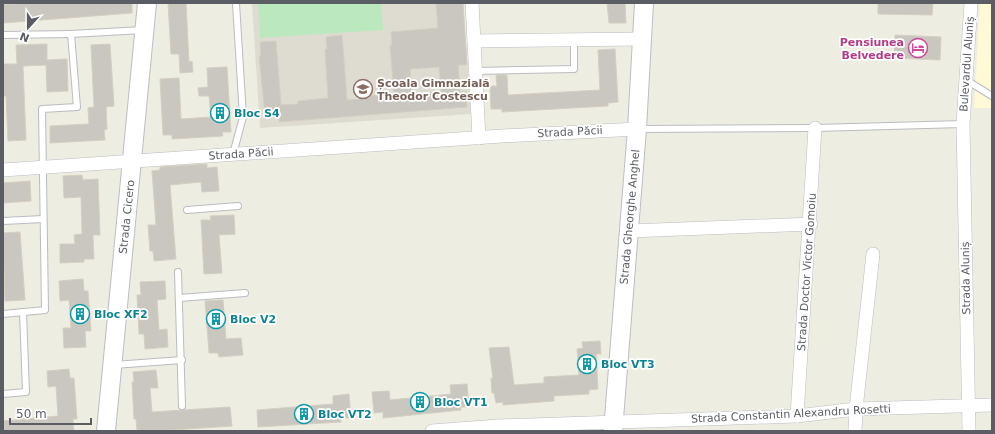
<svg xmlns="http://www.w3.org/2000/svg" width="995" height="434" font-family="'DejaVu Sans',sans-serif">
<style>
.commercial{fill:#fff9d6}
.education{fill:#dedcd1}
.green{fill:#bce8c0}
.building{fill:#c9c7bf;stroke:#d4cfc0;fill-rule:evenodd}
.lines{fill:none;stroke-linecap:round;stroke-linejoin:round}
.lane-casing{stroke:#babcc2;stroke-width:8}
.street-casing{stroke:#babcc2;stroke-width:14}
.secondary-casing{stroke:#bbbec5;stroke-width:20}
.lane{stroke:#fff;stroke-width:6}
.street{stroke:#fff;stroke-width:13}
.secondary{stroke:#fff;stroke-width:18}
.labels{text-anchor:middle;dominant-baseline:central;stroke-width:3.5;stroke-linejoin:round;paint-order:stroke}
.hotel-label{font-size:11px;font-weight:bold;fill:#b23c85;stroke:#fff;text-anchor:end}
.street-label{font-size:11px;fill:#5a5e64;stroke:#fff}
.education-label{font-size:11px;font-weight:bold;fill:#785e54;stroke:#fff;text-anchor:start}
.culture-label{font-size:11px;font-weight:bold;fill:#0d838f;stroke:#fff;text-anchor:start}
</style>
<rect width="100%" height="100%" fill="#eeede2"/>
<!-- commercial -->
<polygon class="commercial" points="980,3 992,3 992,108 974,108"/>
<!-- education -->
<polygon class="education" points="252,3 463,3 471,114 260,128"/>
<!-- green -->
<polygon class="green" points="258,3 381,3 383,30 260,38"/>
<!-- building -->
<g class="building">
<polygon points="26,3 132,3 132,13 3,23 3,5"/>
<polygon points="168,3 186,3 189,62 192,61 193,72 180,73 179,54 171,54"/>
<path d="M436 3H463L467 65H458L460 92 466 91 467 107 279 122V115H265L259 56H261L260 42 276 41 281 105 298 104V101L328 98 325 50 327 49 326 37 342 35 347 100 364 99 363 96 394 94 390 45H392L391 32 438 28ZM439 67 441 92 412 95 410 69Z"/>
<polygon points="607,3 625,3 626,23 609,23"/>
<polygon points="878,3 933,3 932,15 878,14"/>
<polygon points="895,35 941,37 940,60 894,58"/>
<polygon points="47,44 47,60 67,59 68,91 47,92 46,65 23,66 26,140 8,141 6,96 3,96 3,64 17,64 16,45"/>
<polygon points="110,44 114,106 106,107 107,129 104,130 105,140 50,143 50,126 89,124 88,108 94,107 91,45"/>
<polygon points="615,49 618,102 608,103 608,106 502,112 502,109 491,109 490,86 497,86 496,75 507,75 508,95 600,90 598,50"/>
<polygon points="227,67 231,132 222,132 223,136 172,139 172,135 163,135 160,79 179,78 181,119 211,117 209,96 199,96 198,88 208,87 207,68"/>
<polygon points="207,164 207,168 217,167 219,191 202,192 201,182 170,185 176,259 154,261 153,251 150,251 148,225 156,225 152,171 160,170 160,167"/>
<polygon points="82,175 83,180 98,179 100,235 93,235 94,259 84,259 84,262 60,263 60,244 75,244 74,235 82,234 81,197 64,198 63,176"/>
<polygon points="30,181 31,201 3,203 3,183"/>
<polygon points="234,215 235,234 219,235 222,273 204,274 201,220 211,220 210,216"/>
<polygon points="20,232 25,300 5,301 3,233"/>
<polygon points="83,279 84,291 88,291 91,331 85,331 86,347 64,348 63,328 71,328 69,300 60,301 59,281"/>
<polygon points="165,281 166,299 157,300 159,330 167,329 168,347 145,349 144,334 139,334 137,295 141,295 140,282"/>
<polygon points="223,300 226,339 241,338 243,355 219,357 218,353 209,353 205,301"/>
<polygon points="600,341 601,354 596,354 598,389 589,390 589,394 554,396 554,401 503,405 503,402 496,403 494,393 492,393 491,378 493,379 489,348 509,347 514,385 544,383 544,377 579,375 577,349 583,348 582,342"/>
<polygon points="69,369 70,378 74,378 77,419 73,419 74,431 3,431 3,421 58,416 56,386 48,387 47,371"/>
<polygon points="156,370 158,388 150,388 152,412 230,407 232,426 156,431 137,430 136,419 134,419 132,382 134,382 133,372"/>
<polygon points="467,384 469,407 461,407 461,410 383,418 383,412 374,413 372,392 389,391 390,400 451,394 450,385"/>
<polygon points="349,394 351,418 341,418 341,422 258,427 257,410 333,404 333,396"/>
</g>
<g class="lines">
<!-- lane casing -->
<g class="lane-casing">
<g id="lane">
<polyline points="3,35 71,34"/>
<polyline points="475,71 574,69 574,40"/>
<polyline points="966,80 992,96"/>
<polyline points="639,129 815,128 963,124"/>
<polyline points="233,154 243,117 236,3"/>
<polyline points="187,210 238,206"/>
<polyline points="3,221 43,219"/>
<polyline points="178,272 182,406"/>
<polyline points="179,298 245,293"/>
<polyline points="3,314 45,310 42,109 77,107 71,34 143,30"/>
<polyline points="114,365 182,360"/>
<polyline points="3,394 26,392 23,312"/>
</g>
</g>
<!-- street casing -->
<g class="street-casing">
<g id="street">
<polyline points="472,3 479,138"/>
<polyline points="474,41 641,39"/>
<polyline points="3,170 502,136 637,129"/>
<polyline points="630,231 811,224"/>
<polyline points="797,416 815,128"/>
<polyline points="432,431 498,426 797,416 856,409 992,405"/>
<polyline points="855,431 856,409 873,254"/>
<polyline points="969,431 963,124 971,3"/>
</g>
</g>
<!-- secondary casing -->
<g class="secondary-casing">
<g id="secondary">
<polyline points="106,431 147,3"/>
<polyline points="613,431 637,129 644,3"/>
</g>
</g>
<!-- lane -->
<use href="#lane" class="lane"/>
<!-- street -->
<use href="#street" class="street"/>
<!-- secondary -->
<use href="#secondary" class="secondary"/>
</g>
<!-- icons -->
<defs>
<g id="hotel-ring" transform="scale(1)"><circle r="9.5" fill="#fff" stroke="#d1479c" stroke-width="1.5"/><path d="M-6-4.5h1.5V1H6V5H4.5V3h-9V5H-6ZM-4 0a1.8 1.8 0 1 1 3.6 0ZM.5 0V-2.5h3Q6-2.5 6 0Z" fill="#d1479c"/></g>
<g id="school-ring" transform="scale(1)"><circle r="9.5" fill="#fff" stroke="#8d6e63" stroke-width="1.5"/><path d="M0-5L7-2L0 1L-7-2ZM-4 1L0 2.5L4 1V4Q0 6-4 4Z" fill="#8d6e63"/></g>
<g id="building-ring" transform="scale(1)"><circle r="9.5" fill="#fff" stroke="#0f9aa8" stroke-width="1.5"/><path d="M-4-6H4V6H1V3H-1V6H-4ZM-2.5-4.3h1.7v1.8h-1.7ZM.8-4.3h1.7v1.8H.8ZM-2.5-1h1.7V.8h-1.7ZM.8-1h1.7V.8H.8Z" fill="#0f9aa8"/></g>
</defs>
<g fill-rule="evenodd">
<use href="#hotel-ring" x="918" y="48"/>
<use href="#school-ring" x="363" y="89"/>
<use href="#building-ring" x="220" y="113"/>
<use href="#building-ring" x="80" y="314"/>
<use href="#building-ring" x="216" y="319"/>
<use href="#building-ring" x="587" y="364"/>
<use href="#building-ring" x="420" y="402"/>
<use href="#building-ring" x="304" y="414"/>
</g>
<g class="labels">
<!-- hotel labels -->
<g class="hotel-label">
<text x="904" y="42">Pensiunea<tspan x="904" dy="13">Belvedere</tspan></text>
</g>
<!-- street labels -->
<g class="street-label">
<text transform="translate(967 64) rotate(-86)">Bulevardul Aluniș</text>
<text transform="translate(570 132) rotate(-3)">Strada Păcii</text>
<text transform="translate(241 154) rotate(-4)">Strada Păcii</text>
<text transform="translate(127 217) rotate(-84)">Strada Cicero</text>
<text transform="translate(630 217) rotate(-85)">Strada Gheorghe Anghel</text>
<text transform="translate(807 272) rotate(-86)">Strada Doctor Victor Gomoiu</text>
<text transform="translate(966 278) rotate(-91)">Strada Aluniș</text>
<text transform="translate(791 414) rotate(-3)">Strada Constantin Alexandru Rosetti</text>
</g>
<!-- education labels -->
<g class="education-label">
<text x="377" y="83">Școala Gimnazială<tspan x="377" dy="13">Theodor Costescu</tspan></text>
</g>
<!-- culture labels -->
<g class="culture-label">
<text x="234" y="113">Bloc S4</text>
<text x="94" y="314">Bloc XF2</text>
<text x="230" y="319">Bloc V2</text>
<text x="601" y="364">Bloc VT3</text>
<text x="434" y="402">Bloc VT1</text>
<text x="318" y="414">Bloc VT2</text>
</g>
</g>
<!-- border -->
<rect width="995" height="434" fill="none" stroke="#5a5e64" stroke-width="8"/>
<!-- north arrow -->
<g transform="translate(28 28) rotate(201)" stroke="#ffffff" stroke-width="3" paint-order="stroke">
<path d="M0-3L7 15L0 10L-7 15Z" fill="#5a5e64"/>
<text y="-6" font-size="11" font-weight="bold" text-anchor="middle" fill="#5a5e64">N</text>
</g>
<!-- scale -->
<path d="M10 418v6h81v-6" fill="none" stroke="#5a5e64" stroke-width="2"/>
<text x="16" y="418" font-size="12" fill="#5a5e64" stroke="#ffffff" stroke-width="3" paint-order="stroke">50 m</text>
</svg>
